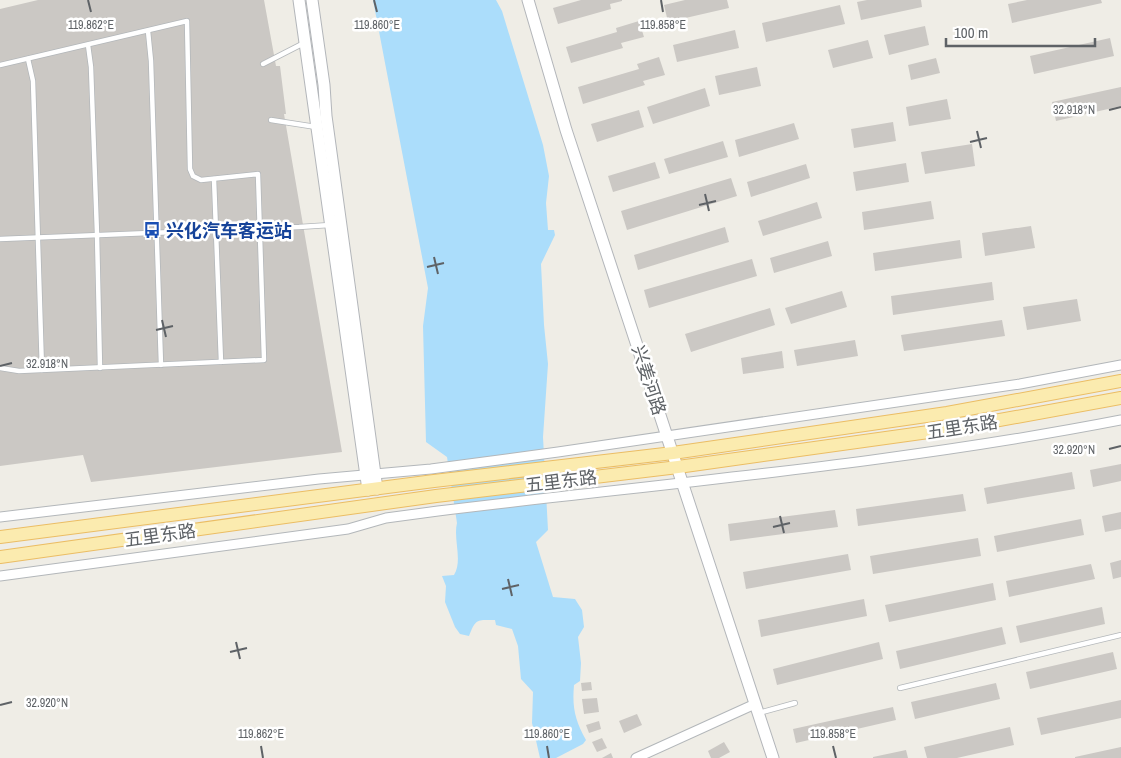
<svg xmlns="http://www.w3.org/2000/svg" width="1121" height="758" font-family="'Archivo Narrow','Noto Sans SC',sans-serif">
<style>
.water{fill:#abddfb}
.building{fill:#cbc8c4}
.lines{fill:none;stroke-linecap:round;stroke-linejoin:round}
.lane-casing{stroke:#b3b7ba;stroke-width:6}
.street-casing{stroke:#b3b7ba;stroke-width:11}
.secondary-casing{stroke:#b3b6ba;stroke-width:13}
.primary-casing{stroke:#ebbd64;stroke-width:14}
.lane{stroke:#fff;stroke-width:4.5}
.street{stroke:#fff;stroke-width:9}
.secondary{stroke:#fff;stroke-width:11}
.primary{stroke:#fbebaf;stroke-width:12}
.ticks{fill:none;stroke:#5e6266;stroke-width:2}
.labels{text-anchor:middle;dominant-baseline:central;stroke-width:5;stroke-linejoin:round;paint-order:stroke}
.transit-label{font-size:18px;font-weight:bold;fill:#164399;stroke:#fff;text-anchor:start}
.street-label{font-size:18px;fill:#5e6266;stroke:#fff}
.ticks-label{font-size:12px;text-anchor:middle;fill:#5e6266;stroke:#fff;stroke-width:5;stroke-linejoin:round;paint-order:stroke}
</style>
<rect width="100%" height="100%" fill="#efede6"/>
<!-- water -->
<path class="water" d="M373 0H496L502 11 543 145 549 176 546 203 548 230H554L555 235 541 264 544 325 548 364 543 437 548 530 536 542 553 597 575 599 582 610 584 627 578 637 581 663 580 681 574 685C572 708 575 720 586 740L583 744 556 758H540L532 723 533 692 521 679 518 646 512 629 496 625 495 620C477 620 476 618 469 636L460 634 455 627 445 602 446 586 442 576 454 575C463 561 453 539 457 523L447 457 426 442 423 326 428 288Z"/>
<!-- building -->
<g class="building">
<polygon points="38,0 264,0 276,66 280,66 286,114 284,114 342,452 91,482 83,455 0,466 0,9"/>
<polygon points="581,0 622,0 622,1 610,4 611,9 558,24 553,8"/>
<polygon points="685,0 727,0 729,8 668,22 664,5"/>
<polygon points="867,0 921,0 922,7 861,20 857,2"/>
<polygon points="1027,0 1101,0 1102,3 1012,23 1008,4"/>
<polygon points="840,5 845,24 766,42 762,23"/>
<polygon points="639,21 644,37 621,43 623,48 571,63 566,47 617,32 616,28"/>
<polygon points="925,26 929,45 889,55 884,35"/>
<polygon points="735,30 739,48 677,62 673,45"/>
<polygon points="1110,38 1114,56 1034,74 1030,56"/>
<polygon points="868,40 873,58 833,68 828,50"/>
<polygon points="659,57 665,75 643,81 645,85 583,104 578,87 639,69 637,64"/>
<polygon points="936,58 940,73 911,80 908,65"/>
<polygon points="757,67 761,86 719,95 715,76"/>
<polygon points="1121,87 1121,106 1056,121 1052,102"/>
<polygon points="705,88 710,106 653,124 647,107"/>
<polygon points="947,99 951,119 909,126 906,107"/>
<polygon points="639,110 644,127 597,142 591,124"/>
<polygon points="893,122 896,141 854,148 851,129"/>
<polygon points="794,123 799,139 739,157 735,140"/>
<polygon points="723,141 728,157 669,174 664,159"/>
<polygon points="972,144 975,166 925,174 921,152"/>
<polygon points="655,162 660,178 613,192 608,176"/>
<polygon points="906,163 909,182 856,191 853,172"/>
<polygon points="806,164 810,178 751,197 747,182"/>
<polygon points="731,178 737,196 627,230 621,211"/>
<polygon points="931,201 934,219 864,230 862,212"/>
<polygon points="817,202 822,218 763,236 758,221"/>
<polygon points="1031,226 1035,248 985,256 982,233"/>
<polygon points="725,227 729,242 638,270 634,255"/>
<polygon points="960,240 962,258 875,271 873,253"/>
<polygon points="828,241 832,256 774,273 770,258"/>
<polygon points="752,259 757,276 649,308 644,290"/>
<polygon points="992,282 994,300 893,315 891,296"/>
<polygon points="842,291 847,307 791,324 785,308"/>
<polygon points="1077,299 1081,321 1027,330 1023,307"/>
<polygon points="770,308 775,325 691,352 685,334"/>
<polygon points="1002,320 1005,336 904,351 901,335"/>
<polygon points="855,340 858,356 797,366 794,350"/>
<polygon points="782,351 784,368 743,374 741,358"/>
<polygon points="1121,464 1121,481 1093,487 1090,470"/>
<polygon points="1072,472 1075,489 987,504 984,488"/>
<polygon points="963,494 966,511 858,526 856,509"/>
<polygon points="835,510 838,527 730,541 728,524"/>
<polygon points="1121,512 1121,529 1105,532 1102,516"/>
<polygon points="1081,519 1084,535 997,552 994,536"/>
<polygon points="978,538 981,556 873,574 870,556"/>
<polygon points="848,554 851,570 746,589 743,572"/>
<polygon points="1121,560 1121,577 1113,579 1110,563"/>
<polygon points="1091,564 1095,579 1009,597 1006,581"/>
<polygon points="993,583 996,600 889,622 885,605"/>
<polygon points="864,599 867,616 761,637 758,620"/>
<polygon points="1102,607 1105,624 1020,643 1016,626"/>
<polygon points="1002,627 1006,644 900,669 896,651"/>
<polygon points="879,642 883,659 777,685 773,669"/>
<polygon points="1113,652 1117,669 1030,689 1026,672"/>
<polygon points="591,682 592,690 582,691 581,683"/>
<polygon points="996,683 1000,699 915,719 911,702"/>
<polygon points="597,698 599,712 584,714 582,699"/>
<polygon points="1121,700 1121,718 1041,735 1037,718"/>
<polygon points="893,707 896,720 796,743 793,729"/>
<polygon points="637,714 642,725 624,733 619,721"/>
<polygon points="599,721 601,729 589,733 586,725"/>
<polygon points="1010,727 1014,745 957,758 927,758 924,747"/>
<polygon points="602,738 607,748 597,752 592,742"/>
<polygon points="724,742 730,752 719,758 711,758 708,751"/>
<polygon points="1121,747 1121,758 1075,758 1075,757"/>
<polygon points="906,750 908,758 873,758 873,757"/>
<polygon points="611,753 613,758 602,758"/>
</g>
<g class="lines">
<!-- lane casing -->
<g class="lane-casing">
<g id="lane">
<polyline points="148,31 151,61 161,365"/>
<polyline points="88,45 91,67 97,234 100,368"/>
<polyline points="28,59 33,81 42,370"/>
<polyline points="263,64 304,43"/>
<polyline points="0,65 187,21 190,169 193,176 201,180 258,174 264,360 19,371 0,368"/>
<polyline points="271,120 316,127"/>
<polyline points="214,179 221,362"/>
<polyline points="0,239 299,227 330,225"/>
<polyline points="900,688 1121,635"/>
<polyline points="759,713 795,703"/>
</g>
</g>
<!-- street casing -->
<g class="street-casing">
<g id="street">
<polyline points="0,517 319,479 431,469 558,452 1020,384 1121,365"/>
<path d="M0 576 348 529 386 518 438 511C666 483 895 464 1121 420"/>
<polyline points="636,758 755,704"/>
</g>
</g>
<!-- secondary casing -->
<g class="secondary-casing">
<g id="secondary">
<polyline points="299,0 368,490"/>
<polyline points="312,0 324,85 326,116 377,489"/>
<polyline points="528,0 566,130 773,758"/>
</g>
</g>
<!-- primary casing -->
<g class="primary-casing">
<g id="primary">
<polyline points="0,537 434,481 673,453 947,413 1121,381"/>
<polyline points="0,557 436,496 678,467 950,429 1121,398"/>
</g>
</g>
<!-- lane -->
<use href="#lane" class="lane"/>
<!-- street -->
<use href="#street" class="street"/>
<!-- secondary -->
<use href="#secondary" class="secondary"/>
<!-- primary -->
<use href="#primary" class="primary"/>
</g>
<!-- ticks -->
<path class="ticks" d="M88 0 91 12M374 0 377 12M661 0 663 12M1109 110 1121 107M977 131 981 148M970 142 987 138M705 194 709 211M699 205 716 201M434 257 438 274M427 267 444 263M162 320 166 337M156 330 173 326M0 366 12 363M1109 449 1121 446M780 516 784 533M773 527 790 523M508 579 512 596M502 589 519 585M236 642 240 659M230 652 247 648M0 705 12 702M261 746 263 758M547 746 549 758M833 746 836 758"/>
<!-- icons -->
<defs>
<g id="bus-bare" transform="scale(1.35)"><path d="M-5-6H5V4H4V6H2V4H-2V6H-4V4H-5ZM-3.5-4V0h7V-4ZM-3.5 1.2v1.5H-2V1.2ZM2 1.2v1.5H3.5V1.2Z" fill="#1a4fb4" stroke="#fff" stroke-width="2.5" paint-order="stroke"/></g>
</defs>
<g fill-rule="evenodd">
<use href="#bus-bare" x="152" y="230"/>
</g>
<g class="labels">
<!-- transit labels -->
<g class="transit-label">
<text x="166" y="230">兴化汽车客运站</text>
</g>
<!-- street labels -->
<g class="street-label">
<text transform="translate(649 380) rotate(72)">兴姜河路</text>
<text transform="translate(962 427) rotate(-9)">五里东路</text>
<text transform="translate(561 481) rotate(-7)">五里东路</text>
<text transform="translate(160 535) rotate(-8)">五里东路</text>
</g>
</g>
<g class="ticks-label">
<text x="91" y="29">119.862°E</text>
<text x="377" y="29">119.860°E</text>
<text x="663" y="29">119.858°E</text>
<text x="1074" y="114">32.918°N</text>
<text x="47" y="368">32.918°N</text>
<text x="1074" y="454">32.920°N</text>
<text x="47" y="707">32.920°N</text>
<text x="261" y="738">119.862°E</text>
<text x="547" y="738">119.860°E</text>
<text x="833" y="738">119.858°E</text>
</g>
<!-- scale -->
<path d="M946 38v8h149v-8" fill="none" stroke="#5e6266" stroke-width="2.5"/>
<text x="954" y="38" font-size="15" fill="#5e6266" stroke="#ffffff" stroke-width="4" paint-order="stroke">100 m</text>
</svg>
